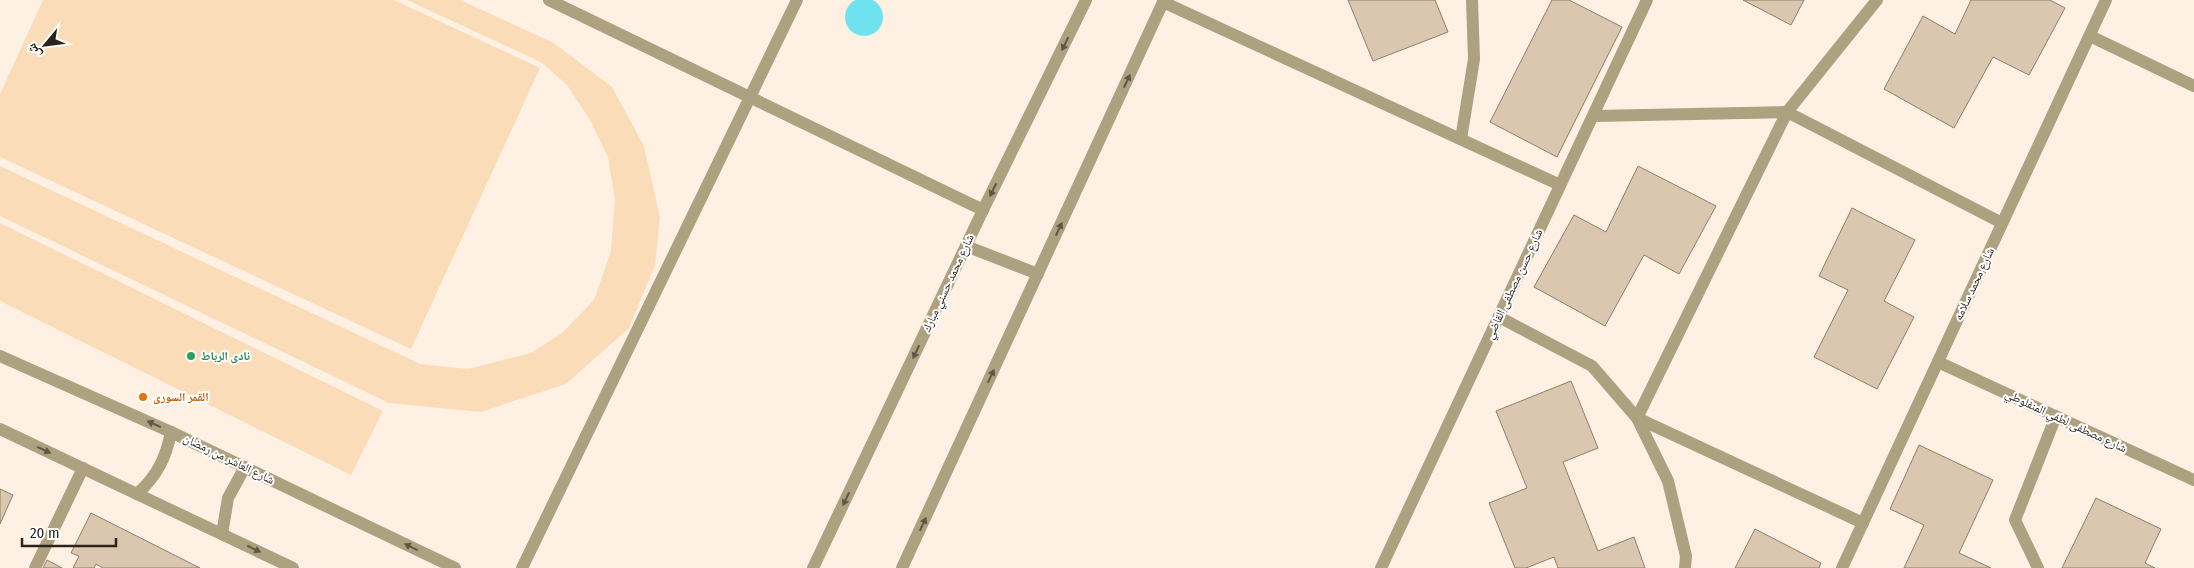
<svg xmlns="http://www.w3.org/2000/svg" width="2194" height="568" font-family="'Fira Sans Condensed','Noto Naskh Arabic',sans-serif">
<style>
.green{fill:#fbdcb8}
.water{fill:#6fe2ef}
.building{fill:#dbc7b0;stroke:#907d68}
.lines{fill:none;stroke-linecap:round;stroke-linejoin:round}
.service{stroke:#ada180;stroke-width:12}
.minor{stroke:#ada180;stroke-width:12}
.tertiary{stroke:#ada180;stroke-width:12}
.oneway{fill:#5f5643}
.leisure-dot{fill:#2e9e5b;stroke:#fff;stroke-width:2}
.food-dot{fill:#e8710a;stroke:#fff;stroke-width:2}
.labels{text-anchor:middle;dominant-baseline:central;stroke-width:4;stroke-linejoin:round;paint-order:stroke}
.street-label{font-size:12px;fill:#2b241b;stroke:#fff}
.leisure-label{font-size:12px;font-weight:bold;fill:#27864d;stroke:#fff;text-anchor:start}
.food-label{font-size:12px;font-weight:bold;fill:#c56008;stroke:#fff;text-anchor:start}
</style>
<rect width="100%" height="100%" fill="#fef1e3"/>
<!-- green -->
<g class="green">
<polygon points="43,0 394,0 540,68 411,349 0,157 0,94"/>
<polygon points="407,0 460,0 554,43 612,87 644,146 660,217 655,265 629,328 566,384 481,412 389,403 0,216 0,166 420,364 468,369 531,353 562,333 594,300 611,251 615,200 608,157 590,120 567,85 541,62"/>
<polygon points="0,223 383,411 351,475 0,301"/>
</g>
<!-- water -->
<circle class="water" cx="864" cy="17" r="19"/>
<!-- building -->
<g class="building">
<polygon points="1348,0 1435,0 1448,32 1373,61"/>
<polygon points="1552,0 1569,0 1622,27 1557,157 1490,122"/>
<polygon points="1743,0 1804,0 1791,25"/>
<polygon points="1971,0 2050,0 2065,8 2029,75 1993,57 1954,128 1884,89 1923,16 1955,34"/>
<polygon points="1638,166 1716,206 1679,274 1644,255 1605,326 1534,287 1574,215 1606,232"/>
<polygon points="1852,208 1915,240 1884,301 1914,317 1877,389 1814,357 1848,290 1819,276"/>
<polygon points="1571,381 1598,448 1563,462 1598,551 1634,537 1645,568 1558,568 1554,557 1526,568 1515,568 1489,503 1527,488 1496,411"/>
<polygon points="1919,445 1993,480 1959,553 1991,568 1904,568 1924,525 1890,509"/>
<polygon points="0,489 13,495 0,524"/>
<polygon points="2096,498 2161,529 2145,563 2155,568 2062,568"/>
<polygon points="91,513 200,568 103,568 96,564 94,568 73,568 79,556 71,553"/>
<polygon points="1755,529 1821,563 1819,568 1735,568"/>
<polygon points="47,560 62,568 43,568"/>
</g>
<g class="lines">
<!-- service -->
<g class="service">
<polyline points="549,0 983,210"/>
<polyline points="1787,112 1637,418 1863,523"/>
<polyline points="1461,139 1474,59 1472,0"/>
<polyline points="1499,317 1592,366 1637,418 1668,481 1686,556 1685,568"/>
<polyline points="522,568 797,0"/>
</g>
<!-- minor -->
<g class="minor">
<polyline points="1163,2 1560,185"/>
<polyline points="2090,36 2194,86"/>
<polyline points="1787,112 1877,0"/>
<polyline points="1594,116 1787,112 2002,223"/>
<polyline points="1938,362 2194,480"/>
<polyline points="35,568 83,468"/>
<polyline points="1381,568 1647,0"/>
<polyline points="1842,568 2106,0"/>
<polyline points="2038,568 2015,520 2056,416"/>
</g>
<!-- tertiary -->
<g class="tertiary">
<polyline points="966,246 1038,274"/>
<polyline points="0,356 171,432 455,568"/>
<polyline points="0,429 293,568"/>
<path d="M137 494C157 476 166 458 171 432"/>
<polyline points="222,534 228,498 245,467"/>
<polyline points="813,568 983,210 1086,0"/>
<polyline points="902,568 1164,0"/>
</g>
</g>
<!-- one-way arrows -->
<defs><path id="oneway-solid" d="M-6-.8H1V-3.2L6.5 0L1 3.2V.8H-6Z" transform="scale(1.25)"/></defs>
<g class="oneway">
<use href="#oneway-solid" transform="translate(1065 44) rotate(116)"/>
<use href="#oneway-solid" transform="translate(1127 81) rotate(-65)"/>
<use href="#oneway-solid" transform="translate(993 190) rotate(116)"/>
<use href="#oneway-solid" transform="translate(1059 229) rotate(-65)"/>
<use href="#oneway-solid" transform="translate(916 352) rotate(115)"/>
<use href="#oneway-solid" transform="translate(991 376) rotate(-65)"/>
<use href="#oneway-solid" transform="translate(154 424) rotate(-156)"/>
<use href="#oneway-solid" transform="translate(44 450) rotate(25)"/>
<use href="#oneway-solid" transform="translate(846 499) rotate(115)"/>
<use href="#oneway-solid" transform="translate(923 524) rotate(-65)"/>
<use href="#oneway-solid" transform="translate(411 547) rotate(-154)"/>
<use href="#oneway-solid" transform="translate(254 549) rotate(26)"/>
</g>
<!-- markers -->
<circle class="leisure-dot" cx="191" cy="356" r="5"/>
<circle class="food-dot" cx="143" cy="397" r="5"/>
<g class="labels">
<!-- street labels -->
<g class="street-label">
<text transform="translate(948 283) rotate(-65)">شارع محمد حسني مبارك</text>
<text transform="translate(1514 284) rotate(-65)">شارع حسن مصطفى القاضي</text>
<text transform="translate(1974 284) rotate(-65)">شارع محمد سلامه</text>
<text transform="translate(2066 421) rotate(25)">شارع مصطفى لطفي المنفلوطي</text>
<text transform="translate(229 459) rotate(26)">شارع العاشر من رمضان</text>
</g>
<!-- leisure labels -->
<g class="leisure-label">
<text x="201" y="356">نادى الرباط</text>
</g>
<!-- food labels -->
<g class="food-label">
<text x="153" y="397">القمر السورى</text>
</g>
</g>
<!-- north arrow -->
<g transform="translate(45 45) rotate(241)" stroke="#ffffff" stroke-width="4" paint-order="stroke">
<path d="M0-4L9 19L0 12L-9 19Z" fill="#2b241b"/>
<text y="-8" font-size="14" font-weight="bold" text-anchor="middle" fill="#2b241b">ش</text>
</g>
<!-- scale -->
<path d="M22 538v8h94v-8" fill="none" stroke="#2b241b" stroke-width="2.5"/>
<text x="30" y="538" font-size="15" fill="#2b241b" stroke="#ffffff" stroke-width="4" paint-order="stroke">20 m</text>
</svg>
